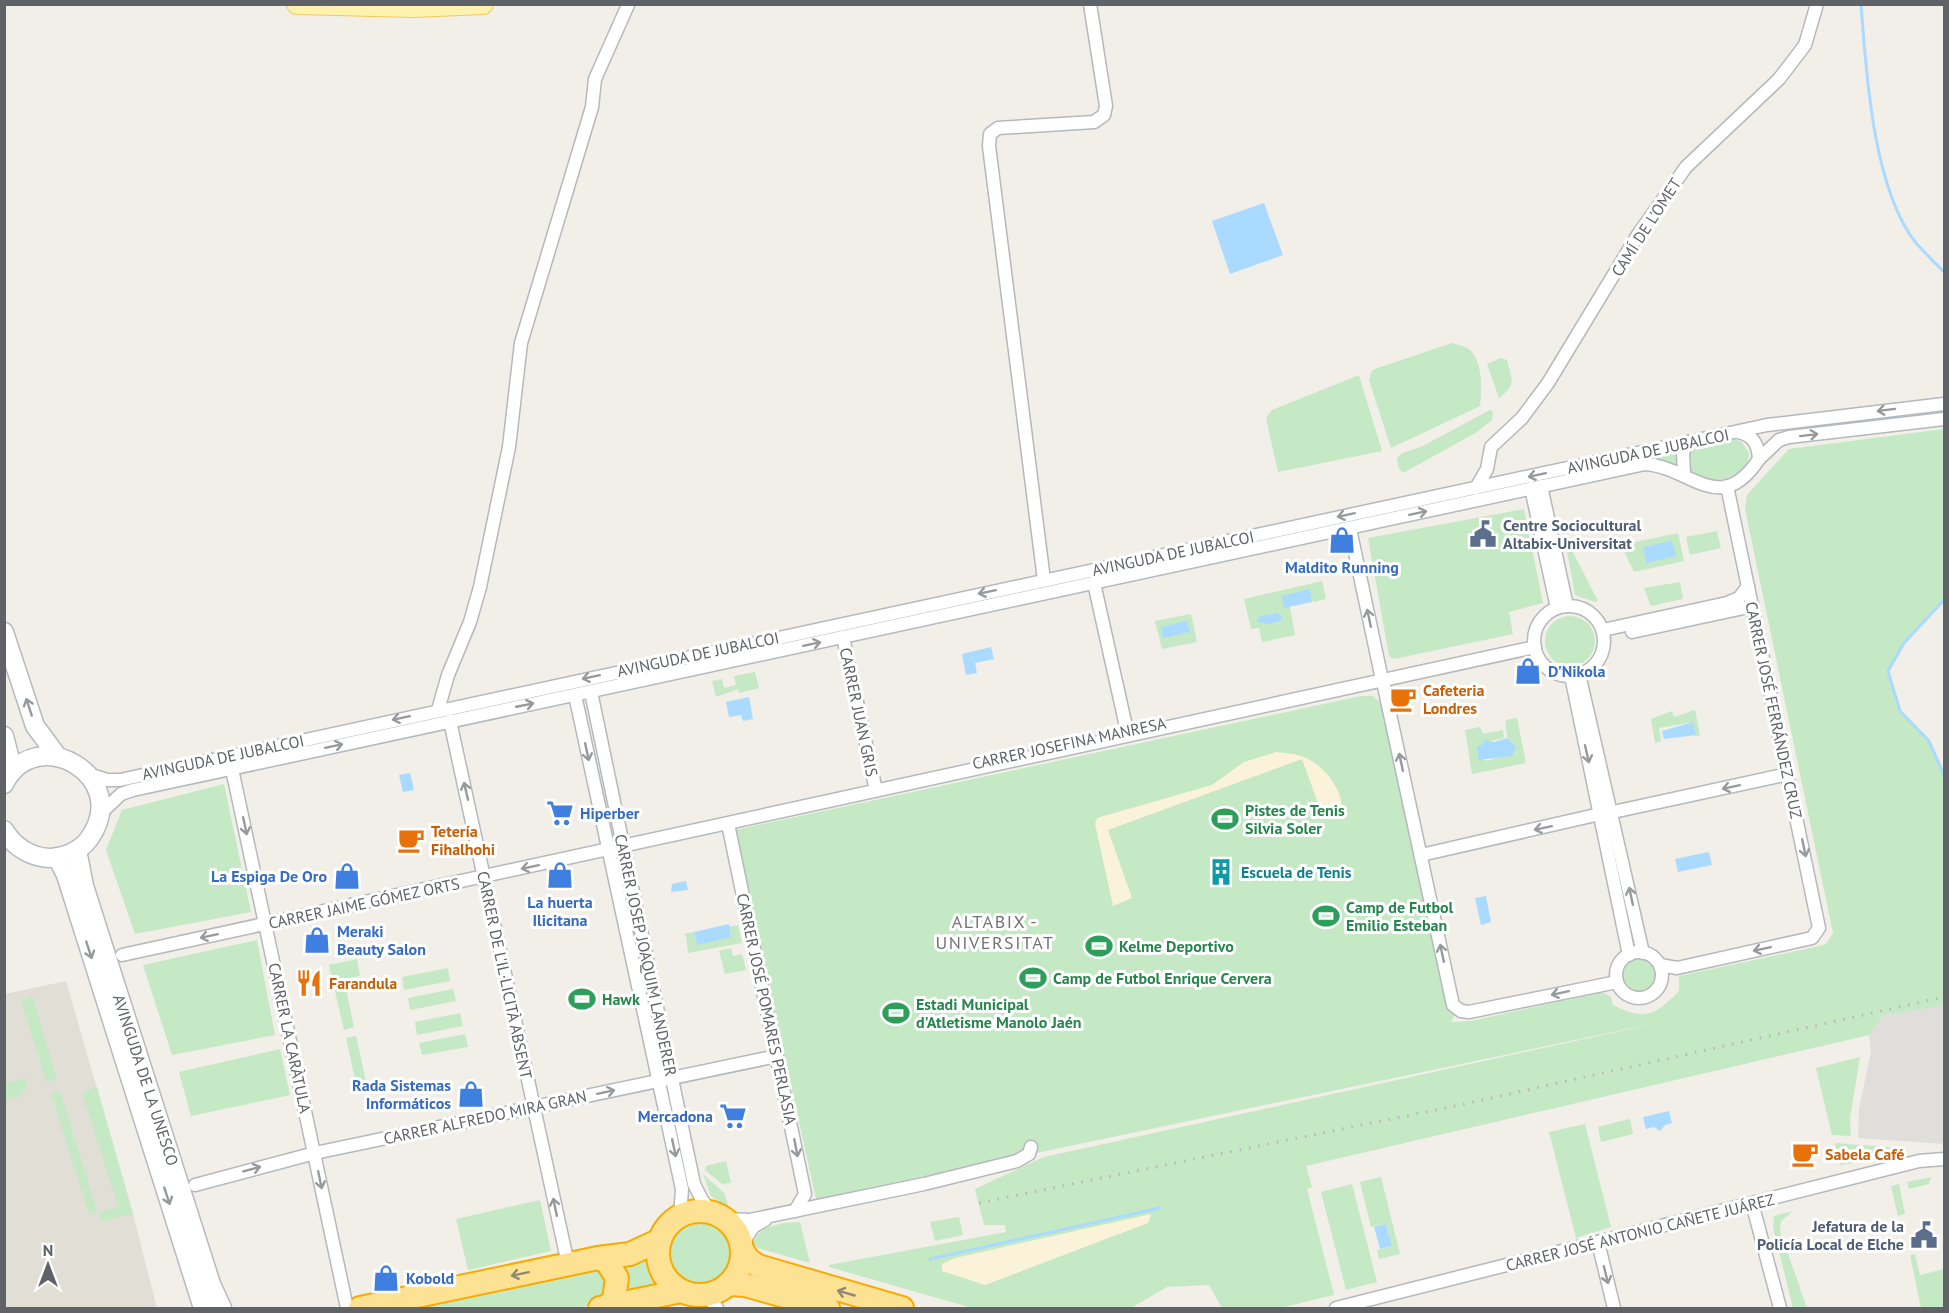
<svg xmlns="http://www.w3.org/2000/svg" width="1949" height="1313" font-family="'PT Sans',sans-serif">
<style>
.industrial{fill:#e0deda}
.education{fill:#e1ded6}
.green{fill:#c5e8c5}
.sand{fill:#fbf3d9}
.water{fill:#aadaff}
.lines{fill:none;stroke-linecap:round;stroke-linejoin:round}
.stream{stroke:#aadaff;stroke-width:3}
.street-casing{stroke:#b5b8bc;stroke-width:15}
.secondary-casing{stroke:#b6babf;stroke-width:21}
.primary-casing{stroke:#f2c960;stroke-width:22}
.highway-casing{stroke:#f9ab00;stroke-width:26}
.street{stroke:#fff;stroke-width:12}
.secondary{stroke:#fff;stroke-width:18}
.primary{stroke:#fff2af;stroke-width:20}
.highway{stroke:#fde293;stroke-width:22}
.rail{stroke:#b6b7b8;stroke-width:3;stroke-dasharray:1.5 8;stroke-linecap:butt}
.oneway{stroke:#979a9d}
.oneway2{stroke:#8e8975}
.labels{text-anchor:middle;stroke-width:6;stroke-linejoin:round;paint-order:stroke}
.street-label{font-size:16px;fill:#5f6368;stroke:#fff}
.service-label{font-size:16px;font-weight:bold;fill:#4e5e75;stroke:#fff;text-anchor:start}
.shop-label{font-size:16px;font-weight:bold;fill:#366cbe;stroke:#fff;text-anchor:start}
.food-label{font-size:16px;font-weight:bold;fill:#c56008;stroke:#fff;text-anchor:start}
.leisure-label{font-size:16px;font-weight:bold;fill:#27864d;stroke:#fff;text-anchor:start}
.culture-label{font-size:16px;font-weight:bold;fill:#0d838f;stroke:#fff;text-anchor:start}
.neighbourhood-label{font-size:18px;letter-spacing:1.5px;fill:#70757a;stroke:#fff}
</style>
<rect width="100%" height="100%" fill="#f1efe8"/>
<path class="industrial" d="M1944 1005V1144L1858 1138 1859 1109 1871 1051 1869 1035 1875 1024 1882 1016Z"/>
<path class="education" d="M66 981 133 1214 157 1308H5V994Z"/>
<g class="green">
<path d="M1452 343C1457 345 1466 346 1470 350 1483 363 1482 390 1480 406L1391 448 1369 380 1372 370Z"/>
<path d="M1501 358 1507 360C1512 380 1517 384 1499 398L1487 364Z"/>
<path d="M1359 375 1382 451 1278 472 1266 418 1272 410Z"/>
<path d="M1490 410 1493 412 1492 420 1477 432 1403 473 1399 469 1397 458 1402 453 1421 447Z"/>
<path d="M1944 429V600L1904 643 1888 671 1900 711 1929 741 1944 775V1005L1882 1016 1869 1035 1306 1166 1312 1187 1307 1189 1334 1295 1280 1308H1222L1209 1285 1167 1287 1131 1308H972L829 1267V1265L1006 1232 1005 1225H984L975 1189 1044 1157 1676 1019 816 1199 735 830 1361 696H1373L1384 706 1456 1013 1451 1022 1471 1021 1602 992 1611 997 1613 1005C1645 1021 1655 1016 1679 991V976L1815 947 1826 944 1833 933 1745 509 1747 495 1789 449Z"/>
<path d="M1732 439 1741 441 1749 453C1749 479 1706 488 1689 472L1687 456 1690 450Z"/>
<path d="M1680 450 1678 467 1662 461 1566 476Z"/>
<path d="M1524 509 1543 603 1509 612 1513 634 1394 659 1389 656 1368 538Z"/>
<path d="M1717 531 1721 548 1690 555 1686 537Z"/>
<path d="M1678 533 1684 561 1634 572 1621 545Z"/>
<path d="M1564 535 1598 601 1595 602 1575 595Z"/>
<path d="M1322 581 1326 599 1313 602 1309 589 1290 607 1295 635 1262 642 1259 628 1251 629 1244 599Z"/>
<path d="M1680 582 1683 599 1651 606 1644 588Z"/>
<path d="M1191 614 1197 642 1162 649 1155 621Z"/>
<circle cx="1570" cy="641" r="25"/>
<path d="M755 672 759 688 739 693 738 689 716 697 712 681 722 679 724 688 736 685 734 676Z"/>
<path d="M1695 710 1700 735 1695 737 1693 722 1659 728 1661 741 1655 743 1651 719 1672 711 1674 717Z"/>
<path d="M1517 718 1526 763 1472 774 1465 730 1480 727 1483 734 1503 730 1504 738 1483 743 1477 757 1488 761 1501 756H1512C1511 743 1504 733 1506 720Z"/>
<path d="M224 784 251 912 135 934 106 850 122 810Z"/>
<path d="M738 925 742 943 688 953 686 935 683 934 694 932 697 944 731 936 729 927Z"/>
<path d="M257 940 275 1035 172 1055 143 965Z"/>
<path d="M731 948 733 956 742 954 746 970 725 974 719 951Z"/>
<circle cx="1641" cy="976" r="18"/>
<path d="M357 959 360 976 344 979 354 1027 344 1030 329 965Z"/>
<path d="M448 968 450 981 404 990 402 977Z"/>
<path d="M453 989 456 1001 410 1010 408 998Z"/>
<path d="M32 995 57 1079 46 1082 21 999Z"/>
<path d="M460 1013 463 1026 417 1035 415 1022Z"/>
<path d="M465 1034 468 1047 422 1055 419 1043Z"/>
<path d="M356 1036 367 1086 357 1088 346 1038Z"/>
<path d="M280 1049 290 1095 191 1116 179 1072Z"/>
<path d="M1860 1057 1850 1118 1851 1136 1832 1135 1816 1068Z"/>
<path d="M25 1078 28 1089 20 1092 21 1096 5 1101V1084Z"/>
<path d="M97 1087 133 1214 101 1221 98 1213 118 1207 82 1092Z"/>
<path d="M60 1091 97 1211 89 1214 51 1094Z"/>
<path d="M1630 1119 1633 1134 1601 1142 1598 1127Z"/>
<path d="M1585 1124 1611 1227 1576 1238 1549 1132Z"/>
<path d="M1835 1143 1859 1145 1858 1162 1840 1165Z"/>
<path d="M1863 1145 1909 1149 1861 1161Z"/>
<path d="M726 1161 731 1183 722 1184 705 1170 706 1166Z"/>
<path d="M703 1174 724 1193 729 1208 711 1196Z"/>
<path d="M1381 1177 1400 1254 1379 1259 1377 1250 1392 1246 1386 1224 1371 1227 1360 1182Z"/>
<path d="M1931 1177 1929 1184 1909 1189 1907 1182Z"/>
<path d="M1352 1184 1377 1282 1346 1290 1321 1192Z"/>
<path d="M1899 1184 1905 1214 1898 1216 1891 1186Z"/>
<path d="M540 1200 551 1251 468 1270 456 1219Z"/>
<path d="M1793 1211 1781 1221 1780 1231 1807 1308H1793L1773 1227 1774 1216Z"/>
<path d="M959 1217 963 1235 935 1241 930 1222Z"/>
<circle cx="700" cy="1253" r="33"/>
<path d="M800 1222 810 1263 758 1248 754 1245C754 1226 785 1222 800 1222Z"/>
<path d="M650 1253 656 1275 666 1289 623 1299 616 1261Z"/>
<path d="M1915 1254 1920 1275 1944 1269V1308H1921L1910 1255Z"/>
<path d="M597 1263 608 1272 606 1302 577 1308H389Z"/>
</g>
<g class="sand">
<path d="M1276 752C1284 753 1296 754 1304 757 1323 765 1341 787 1342 807L1322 814 1302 759 1108 830 1132 898 1113 906 1095 824 1097 818 1212 785 1244 762Z"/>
<path d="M1151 1214 1148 1223 985 1285 942 1271V1264L955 1258Z"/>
</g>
<g class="water">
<path d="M1264 203 1283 255 1230 274 1212 221Z"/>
<path d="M1672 541 1676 556 1646 563 1643 547Z"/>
<path d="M1310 589 1312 602 1284 608 1282 596Z"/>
<path d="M1276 613 1283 617 1280 621 1269 624 1257 622 1260 616Z"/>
<path d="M1187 621 1190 632 1163 638 1161 627Z"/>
<path d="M991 647 994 659 975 663 977 673 966 675 962 654Z"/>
<path d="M749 697 753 719 743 721 741 715 729 717 726 702Z"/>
<path d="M1693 722 1696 735 1664 739 1662 731Z"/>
<path d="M1507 738 1516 747 1512 756 1478 760 1477 746 1482 745 1485 740 1494 742Z"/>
<path d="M410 773 414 790 403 792 399 775Z"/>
<path d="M1709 852 1712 865 1678 872 1675 859Z"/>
<path d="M686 881 688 890 671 892 672 884Z"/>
<path d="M1486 896 1491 922 1481 925 1475 898Z"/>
<path d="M729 924 731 937 697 945 694 932Z"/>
<path d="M1669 1111 1672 1123 1665 1125 1660 1131 1654 1127 1646 1129 1643 1117Z"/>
<path d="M1386 1224 1392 1246 1380 1249 1374 1227Z"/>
</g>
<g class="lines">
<g class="stream">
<path d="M1861 4C1866 72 1873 189 1916 243 1925 253 1935 263 1944 272"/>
<path d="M1944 600 1904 643 1888 671 1900 711 1929 741 1944 775"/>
<path d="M930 1259 1160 1208"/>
</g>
<defs>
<g id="street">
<path d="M1759 459 1779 440 1789 437 1944 419"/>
<path d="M1684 475 1683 452 1688 442"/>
<path d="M1541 486 1567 606"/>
<path d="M1476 488 1487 469 1491 447 1522 418 1548 383 1639 233 1686 167 1779 79 1805 45 1817 4"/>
<path d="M1531 488 1557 608"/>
<path d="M1350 529 1381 675"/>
<path d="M1044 580 989 146 990 134 998 128 1094 122 1104 115 1106 106 1090 4"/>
<path d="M1094 583 1127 731"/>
<circle cx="1569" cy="641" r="35"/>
<path d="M1603 630 1727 603 1739 598 1748 586"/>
<path d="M1632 632 1753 606"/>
<path d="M843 637 875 786"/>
<path d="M1579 674 1643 953"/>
<path d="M1571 676 1629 955"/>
<path d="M1383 682 1453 1005 1461 1011 1469 1012 1617 982"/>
<path d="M591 692 694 1184 702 1200 712 1213"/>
<path d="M575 695 682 1189 680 1216"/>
<path d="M438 710 448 675 470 622 480 587 509 447 521 343 592 107 595 79 628 5"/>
<path d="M450 721 568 1264"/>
<path d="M232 769 347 1308"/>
<path d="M88 774 107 780H120L1767 425 1944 404"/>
<path d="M1613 812 1788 774"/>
<path d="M100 814 121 794 133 790 1645 464C1691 467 1720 518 1759 459 1758 444 1753 435 1738 432"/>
<path d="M728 824 805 1194 795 1211"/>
<path d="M1421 855 1600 814"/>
<circle cx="1639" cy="975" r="23"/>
<path d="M122 955 1535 647"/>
<path d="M1660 965 1677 968 1812 938 1819 928 1727 486"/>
<path d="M195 1185 315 1153 777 1056"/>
<path d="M1752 1203 1780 1308"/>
<path d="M725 1219 750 1220 924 1184 1017 1161 1029 1154 1031 1147"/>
<path d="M1598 1242 1614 1308"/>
<path d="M741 1246 753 1227 765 1220"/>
<path d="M707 1295 717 1308"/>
<path d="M1336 1308 1919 1161 1944 1159"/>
</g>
<g id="secondary">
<path d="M4 632 35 726 58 757"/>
<path d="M4 736 13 771"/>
<path d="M4 784C35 721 134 776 89 839 80 851 64 858 49 858 30 857 13 846 4 830"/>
<path d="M77 850 84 886 211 1284 222 1308"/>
<path d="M57 857 66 875 203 1308"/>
</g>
<path id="primary" d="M297 4 413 7 483 4"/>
<g id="highway">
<circle cx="700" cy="1253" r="42"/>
<path d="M742 1250 749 1260 758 1266 902 1308"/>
<path d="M598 1258 607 1262 617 1278 614 1299 607 1307"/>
<path d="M729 1284 745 1285 828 1308"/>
<path d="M360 1308 598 1258 630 1254 660 1240"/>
<path d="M600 1308 681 1291"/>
</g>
</defs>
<use href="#street" class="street-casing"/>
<use href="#secondary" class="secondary-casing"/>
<use href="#primary" class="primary-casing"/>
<use href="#highway" class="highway-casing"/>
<use href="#street" class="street"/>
<use href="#secondary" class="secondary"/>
<use href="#primary" class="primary"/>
<use href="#highway" class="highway"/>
<path class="rail" d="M979 1203 1455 1106 1944 997"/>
</g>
<defs><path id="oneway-shaft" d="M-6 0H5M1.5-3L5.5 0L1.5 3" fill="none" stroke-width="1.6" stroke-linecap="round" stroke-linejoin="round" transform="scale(1.5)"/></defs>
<g class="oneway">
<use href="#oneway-shaft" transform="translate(1886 410) rotate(173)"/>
<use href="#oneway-shaft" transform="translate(1809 435) rotate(-7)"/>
<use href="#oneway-shaft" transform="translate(1537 475) rotate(168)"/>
<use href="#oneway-shaft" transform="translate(1418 513) rotate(-12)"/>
<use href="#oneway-shaft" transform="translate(1346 515) rotate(168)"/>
<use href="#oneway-shaft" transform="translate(987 592) rotate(168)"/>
<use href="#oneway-shaft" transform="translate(1369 618) rotate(-102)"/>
<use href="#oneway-shaft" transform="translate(812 644) rotate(-12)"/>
<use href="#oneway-shaft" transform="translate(591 677) rotate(168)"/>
<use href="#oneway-shaft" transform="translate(525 705) rotate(-11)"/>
<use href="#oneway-shaft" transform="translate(29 707) rotate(-108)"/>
<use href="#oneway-shaft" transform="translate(401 718) rotate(168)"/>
<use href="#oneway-shaft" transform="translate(334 746) rotate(-12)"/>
<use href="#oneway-shaft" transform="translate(587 752) rotate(78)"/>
<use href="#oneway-shaft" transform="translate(1587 754) rotate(77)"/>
<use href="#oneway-shaft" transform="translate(1401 762) rotate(-102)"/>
<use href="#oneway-shaft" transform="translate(1731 787) rotate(168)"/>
<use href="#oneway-shaft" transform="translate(466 791) rotate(-103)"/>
<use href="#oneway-shaft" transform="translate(245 826) rotate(78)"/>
<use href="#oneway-shaft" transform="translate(1543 828) rotate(168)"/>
<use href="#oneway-shaft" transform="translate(1804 848) rotate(78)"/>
<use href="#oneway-shaft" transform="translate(530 867) rotate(168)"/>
<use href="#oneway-shaft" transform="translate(1631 896) rotate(-102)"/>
<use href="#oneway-shaft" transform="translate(209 936) rotate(168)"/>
<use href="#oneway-shaft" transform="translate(1762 949) rotate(168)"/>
<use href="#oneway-shaft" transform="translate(89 950) rotate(72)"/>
<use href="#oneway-shaft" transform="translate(1442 953) rotate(-102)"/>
<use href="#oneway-shaft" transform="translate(1560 993) rotate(168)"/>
<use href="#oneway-shaft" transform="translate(606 1092) rotate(-12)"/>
<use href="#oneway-shaft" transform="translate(674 1148) rotate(78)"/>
<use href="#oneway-shaft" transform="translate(796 1148) rotate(79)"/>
<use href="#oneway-shaft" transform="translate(252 1169) rotate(-15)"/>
<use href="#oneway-shaft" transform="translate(320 1180) rotate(78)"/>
<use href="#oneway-shaft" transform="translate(167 1196) rotate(72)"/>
<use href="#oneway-shaft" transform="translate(555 1207) rotate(-102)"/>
<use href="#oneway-shaft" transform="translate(1606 1275) rotate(76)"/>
</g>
<g class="oneway2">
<use href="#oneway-shaft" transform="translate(520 1274) rotate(168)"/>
<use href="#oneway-shaft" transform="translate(846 1293) rotate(-164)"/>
</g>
<defs>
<symbol id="civic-bare" viewBox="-9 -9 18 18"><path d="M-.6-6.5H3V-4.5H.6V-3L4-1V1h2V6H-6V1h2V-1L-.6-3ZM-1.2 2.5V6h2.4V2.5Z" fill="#5c6f8a" stroke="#fff" stroke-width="2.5" paint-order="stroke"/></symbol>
<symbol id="shop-bare" viewBox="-9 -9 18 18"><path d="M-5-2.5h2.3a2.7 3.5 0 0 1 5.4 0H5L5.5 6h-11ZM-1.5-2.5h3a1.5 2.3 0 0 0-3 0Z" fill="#3f7fe0" stroke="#fff" stroke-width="2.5" paint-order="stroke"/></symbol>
<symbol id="cafe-bare" viewBox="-9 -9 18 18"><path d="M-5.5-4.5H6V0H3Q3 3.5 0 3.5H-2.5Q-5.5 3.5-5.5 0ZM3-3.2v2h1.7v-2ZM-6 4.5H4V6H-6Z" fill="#e8710a" stroke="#fff" stroke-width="2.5" paint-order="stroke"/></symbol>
<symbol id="supermarket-bare" viewBox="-9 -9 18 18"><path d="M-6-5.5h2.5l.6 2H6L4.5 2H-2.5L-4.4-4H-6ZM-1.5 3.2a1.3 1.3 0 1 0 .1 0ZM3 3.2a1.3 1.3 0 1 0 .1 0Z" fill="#3f7fe0" stroke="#fff" stroke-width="2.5" paint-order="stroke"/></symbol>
<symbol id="stadium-bare" viewBox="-9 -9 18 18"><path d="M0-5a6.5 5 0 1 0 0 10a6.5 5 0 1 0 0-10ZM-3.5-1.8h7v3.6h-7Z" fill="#2e9e5b" stroke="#fff" stroke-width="2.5" paint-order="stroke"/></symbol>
<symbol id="building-bare" viewBox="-9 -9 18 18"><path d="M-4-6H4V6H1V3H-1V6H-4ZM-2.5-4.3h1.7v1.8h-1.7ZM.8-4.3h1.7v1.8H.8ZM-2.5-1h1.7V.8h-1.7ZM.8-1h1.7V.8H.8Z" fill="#0f9aa8" stroke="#fff" stroke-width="2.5" paint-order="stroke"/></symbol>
<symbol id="restaurant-bare" viewBox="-9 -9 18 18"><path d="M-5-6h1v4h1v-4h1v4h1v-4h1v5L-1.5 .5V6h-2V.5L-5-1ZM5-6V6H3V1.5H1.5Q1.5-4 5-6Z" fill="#e8710a" stroke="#fff" stroke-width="2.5" paint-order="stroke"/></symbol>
</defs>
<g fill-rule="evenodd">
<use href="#civic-bare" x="1464" y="515" width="38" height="38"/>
<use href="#shop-bare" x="1323" y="521" width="38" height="38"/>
<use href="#shop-bare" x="1509" y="652" width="38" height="38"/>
<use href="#cafe-bare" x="1384" y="680" width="38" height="38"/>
<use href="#supermarket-bare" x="541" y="794" width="38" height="38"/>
<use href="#stadium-bare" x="1206" y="800" width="38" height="38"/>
<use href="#cafe-bare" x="392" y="821" width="38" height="38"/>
<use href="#building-bare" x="1202" y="853" width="38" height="38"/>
<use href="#shop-bare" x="541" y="856" width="38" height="38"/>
<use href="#shop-bare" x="328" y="857" width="38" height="38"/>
<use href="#stadium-bare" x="1307" y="897" width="38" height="38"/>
<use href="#shop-bare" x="298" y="921" width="38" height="38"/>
<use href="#stadium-bare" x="1080" y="927" width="38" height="38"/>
<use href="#stadium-bare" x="1014" y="959" width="38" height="38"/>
<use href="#restaurant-bare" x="290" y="964" width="38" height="38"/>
<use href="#stadium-bare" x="563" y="980" width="38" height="38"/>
<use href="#stadium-bare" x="877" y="994" width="38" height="38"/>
<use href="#shop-bare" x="452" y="1075" width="38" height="38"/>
<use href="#supermarket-bare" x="714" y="1097" width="38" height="38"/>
<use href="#cafe-bare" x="1786" y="1135" width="38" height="38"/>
<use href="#civic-bare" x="1905" y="1216" width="38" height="38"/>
<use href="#shop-bare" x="367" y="1259" width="38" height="38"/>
</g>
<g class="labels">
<g class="street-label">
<text transform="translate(1646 227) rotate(-57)" y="6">CAMÍ DE L'OMET</text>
<text transform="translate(1648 451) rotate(-12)" y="6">AVINGUDA DE JUBALCOI</text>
<text transform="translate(1173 553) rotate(-12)" y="6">AVINGUDA DE JUBALCOI</text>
<text transform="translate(698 654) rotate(-12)" y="6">AVINGUDA DE JUBALCOI</text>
<text transform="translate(1774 710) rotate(78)" y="6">CARRER JOSÉ FERRÁNDEZ CRUZ</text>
<text transform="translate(859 712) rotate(78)" y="6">CARRER JUAN GRIS</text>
<text transform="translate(1069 743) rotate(-12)" y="6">CARRER JOSEFINA MANRESA</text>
<text transform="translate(223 757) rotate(-12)" y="6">AVINGUDA DE JUBALCOI</text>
<text transform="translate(364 903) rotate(-12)" y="6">CARRER JAIME GÓMEZ ORTS</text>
<text transform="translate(646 955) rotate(78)" y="6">CARRER JOSEP JOAQUIM LANDERER</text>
<text transform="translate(505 975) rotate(78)" y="6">CARRER DE L'IL·LICITÀ ABSENT</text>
<text transform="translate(767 1009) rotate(78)" y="6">CARRER JOSÉ POMARES PERLASIA</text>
<text transform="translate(290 1038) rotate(78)" y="6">CARRER LA CARÀTULA</text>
<text transform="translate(146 1080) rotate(72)" y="6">AVINGUDA DE LA UNESCO</text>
<text transform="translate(485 1117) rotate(-12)" y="6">CARRER ALFREDO MIRA GRAN</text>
<text transform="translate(1640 1232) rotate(-14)" y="6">CARRER JOSÉ ANTONIO CAÑETE JUÁREZ</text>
</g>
<g class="service-label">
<text x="1503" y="531">Centre Sociocultural<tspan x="1503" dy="18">Altabix-Universitat</tspan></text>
<text x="1904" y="1232" text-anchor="end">Jefatura de la<tspan x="1904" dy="18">Policía Local de Elche</tspan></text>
</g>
<g class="shop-label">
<text x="1342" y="573" text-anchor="middle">Maldito Running</text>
<text x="1548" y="677">D'Nikola</text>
<text x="580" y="819">Hiperber</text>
<text x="327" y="882" text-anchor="end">La Espiga De Oro</text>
<text x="560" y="908" text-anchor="middle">La huerta<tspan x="560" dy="18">Ilicitana</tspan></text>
<text x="337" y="937">Meraki<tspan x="337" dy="18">Beauty Salon</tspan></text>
<text x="451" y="1091" text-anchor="end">Rada Sistemas<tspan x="451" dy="18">Informáticos</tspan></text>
<text x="713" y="1122" text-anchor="end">Mercadona</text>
<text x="406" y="1284">Kobold</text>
</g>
<g class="food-label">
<text x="1423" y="696">Cafeteria<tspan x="1423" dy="18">Londres</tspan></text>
<text x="431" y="837">Tetería<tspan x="431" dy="18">Fihalhohi</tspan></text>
<text x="329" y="989">Farandula</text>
<text x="1825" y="1160">Sabela Café</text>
</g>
<g class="leisure-label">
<text x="1245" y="816">Pistes de Tenis<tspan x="1245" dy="18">Silvia Soler</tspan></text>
<text x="1346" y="913">Camp de Futbol<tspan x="1346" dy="18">Emilio Esteban</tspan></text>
<text x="1119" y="952">Kelme Deportivo</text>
<text x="1053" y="984">Camp de Futbol Enrique Cervera</text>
<text x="602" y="1005">Hawk</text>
<text x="916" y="1010">Estadi Municipal<tspan x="916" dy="18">d'Atletisme Manolo Jaén</tspan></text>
</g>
<g class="culture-label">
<text x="1241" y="878">Escuela de Tenis</text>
</g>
<g class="neighbourhood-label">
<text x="995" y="928">ALTABIX -<tspan x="995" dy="21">UNIVERSITAT</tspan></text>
</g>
</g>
<rect width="1949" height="1313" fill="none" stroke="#5f6368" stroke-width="12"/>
<g transform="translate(48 1265)" stroke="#ffffff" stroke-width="4.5" paint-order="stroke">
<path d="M0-4.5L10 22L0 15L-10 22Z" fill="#5f6368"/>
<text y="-9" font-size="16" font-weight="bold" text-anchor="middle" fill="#5f6368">N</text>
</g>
</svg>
